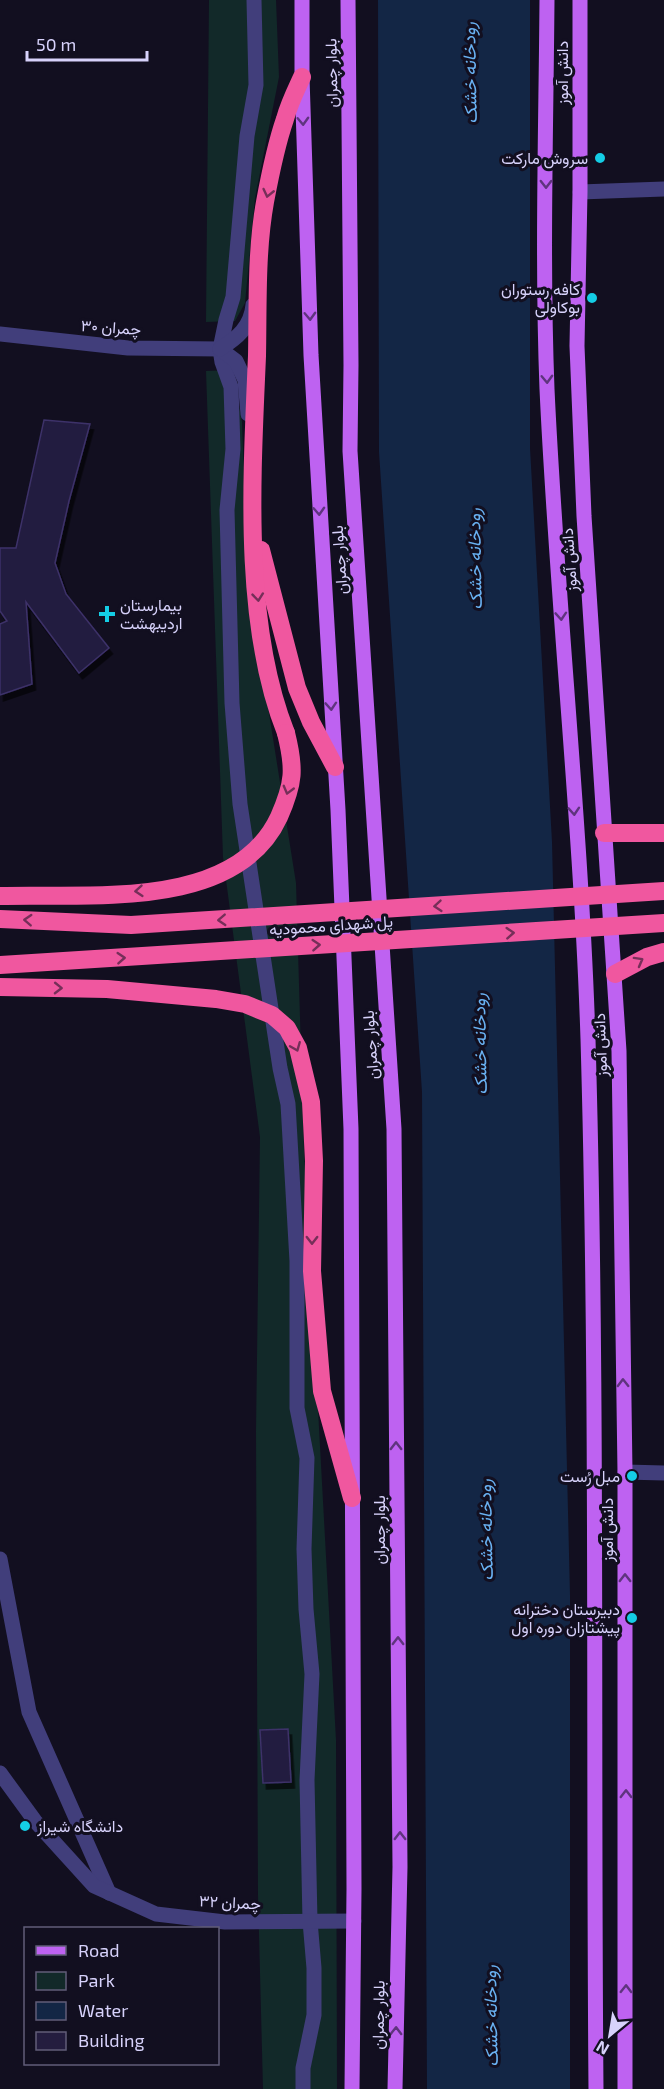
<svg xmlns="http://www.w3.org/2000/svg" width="664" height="2089" font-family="'Exo 2',Vazirmatn,sans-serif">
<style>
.green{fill:#122929}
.water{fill:#132645}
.building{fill:#241d3f;stroke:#3c3169;stroke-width:1.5;filter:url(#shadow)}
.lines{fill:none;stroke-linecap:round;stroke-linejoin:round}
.minor{stroke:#413e7b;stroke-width:15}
.major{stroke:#be62f1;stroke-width:15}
.highway{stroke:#f0579f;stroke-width:18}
.highway-bridge{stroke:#f0579f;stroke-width:18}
.oneway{stroke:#5f347e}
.oneway2{stroke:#762f59}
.poi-dot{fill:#14cde5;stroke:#120f20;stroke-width:2}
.labels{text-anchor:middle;stroke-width:6;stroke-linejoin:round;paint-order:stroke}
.street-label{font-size:16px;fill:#d7d2fb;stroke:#120f20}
.poi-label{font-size:16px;fill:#d7d2fb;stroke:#120f20;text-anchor:end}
.water-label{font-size:18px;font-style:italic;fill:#69b1f2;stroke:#120f20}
</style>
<defs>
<filter id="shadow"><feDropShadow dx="3.5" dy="6" stdDeviation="0" flood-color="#0009"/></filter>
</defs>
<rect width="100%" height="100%" fill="#120f20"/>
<g class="green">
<path d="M209 0H276L279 77 255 198 245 303 235 321 206 322Z"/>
<path d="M232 370 242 422 248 581 296 883 304 1152 336 1740 337 2089H263L258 1895 256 1431 260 1137 223 857 206 371Z"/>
</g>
<path class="water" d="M378 0H530V448L552 842 570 1595V2089H427L422 1092 379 452Z"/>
<g class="building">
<path d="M44 420 90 424 69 501 55 563 66 594 109 648 79 673 26 602 32 684 0 695V624L7 621 0 611V548H16Z"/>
<path d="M288 1729 291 1782 263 1783 260 1730Z"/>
</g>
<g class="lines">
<g class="minor">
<path d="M254 0 256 85 247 136 233 297 226 320 220 349 222 362 231 387 233 449 227 510 232 703 240 804 280 1068 288 1104 297 1261V1408L307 1458 304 1549 306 1609 312 1674 307 1780 310 1921 314 1968V2015L303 2068V2089"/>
<path d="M580 192 664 189"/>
<path d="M0 334 128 348 220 349"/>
<path d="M220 349 236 361 245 380 248 414"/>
<path d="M220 349C237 338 251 327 253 305"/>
<path d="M625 1472 664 1473"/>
<path d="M0 1559 29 1712 109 1893"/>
<path d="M0 1773 35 1821 94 1886 156 1914 225 1922 354 1921"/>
</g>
<g class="major">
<path d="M302 0V77L311 355 338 810 351 1129 354 1889 352 2089"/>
<path d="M348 0 351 365 350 451 394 1129 400 1867 395 2089"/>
<path d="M547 0C546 129 542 259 547 389 557 605 581 822 588 1039 598 1389 593 1739 596 2089"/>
<path d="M580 0V192L577 346 584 516 619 1051 625 1472V2089"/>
</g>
<g class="highway">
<path d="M261 550 297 688 311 722 335 767"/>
<path d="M286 733C242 623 252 474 257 356 258 306 256 252 265 202 270 175 276 145 285 119 289 104 296 90 302 77"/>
<path d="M604 833H664"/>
<path d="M615 974 647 957 664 952"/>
</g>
<g class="highway-bridge">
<path d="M0 896C86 893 235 912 279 817 294 783 295 769 286 733"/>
<path d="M0 919 131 925 664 891"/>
<path d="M0 965 664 923"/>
<path d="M0 987 107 989 216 999 245 1004 272 1015 287 1028 298 1048 311 1102 314 1161 312 1271 322 1391 352 1498"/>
</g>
</g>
<defs><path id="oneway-chevron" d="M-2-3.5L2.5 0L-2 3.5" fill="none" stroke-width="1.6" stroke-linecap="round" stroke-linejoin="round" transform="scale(1.5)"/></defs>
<g class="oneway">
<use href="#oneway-chevron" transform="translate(303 121) rotate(88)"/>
<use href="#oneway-chevron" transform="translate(546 184) rotate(90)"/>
<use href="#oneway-chevron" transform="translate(310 316) rotate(88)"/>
<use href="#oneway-chevron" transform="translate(547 379) rotate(88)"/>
<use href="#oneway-chevron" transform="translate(319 511) rotate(87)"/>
<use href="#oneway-chevron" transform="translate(561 616) rotate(86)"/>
<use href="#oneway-chevron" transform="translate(331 706) rotate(86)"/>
<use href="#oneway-chevron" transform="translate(574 811) rotate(86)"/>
<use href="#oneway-chevron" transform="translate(623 1383) rotate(-91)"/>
<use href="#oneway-chevron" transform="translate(396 1446) rotate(-90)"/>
<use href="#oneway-chevron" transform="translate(625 1578) rotate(-90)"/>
<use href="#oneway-chevron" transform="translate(398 1641) rotate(-90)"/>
<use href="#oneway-chevron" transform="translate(626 1794) rotate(-90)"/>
<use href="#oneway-chevron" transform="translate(400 1836) rotate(-90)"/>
<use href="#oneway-chevron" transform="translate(626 1989) rotate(-89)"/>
<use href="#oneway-chevron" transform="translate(396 2031) rotate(-89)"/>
</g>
<g class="oneway2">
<use href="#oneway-chevron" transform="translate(268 193) rotate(103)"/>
<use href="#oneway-chevron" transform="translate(258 597) rotate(84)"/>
<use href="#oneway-chevron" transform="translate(288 790) rotate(105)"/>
<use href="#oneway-chevron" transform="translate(139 891) rotate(175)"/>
<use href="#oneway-chevron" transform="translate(438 906) rotate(175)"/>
<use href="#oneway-chevron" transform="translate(28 920) rotate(-177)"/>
<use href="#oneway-chevron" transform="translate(222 920) rotate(177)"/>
<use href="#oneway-chevron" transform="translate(510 933) rotate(-4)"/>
<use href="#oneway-chevron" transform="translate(316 945) rotate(-4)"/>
<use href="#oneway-chevron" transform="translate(121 958) rotate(-4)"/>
<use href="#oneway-chevron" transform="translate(639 961) rotate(-29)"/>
<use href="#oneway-chevron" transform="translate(58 988) rotate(1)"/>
<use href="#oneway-chevron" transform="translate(296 1047) rotate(68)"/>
<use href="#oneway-chevron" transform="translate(312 1240) rotate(90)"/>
</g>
<g class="poi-dot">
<circle cx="600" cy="158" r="6"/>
<circle cx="592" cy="298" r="6"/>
<path d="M104 605h6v6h6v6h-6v6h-6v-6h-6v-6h6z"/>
<circle cx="632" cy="1476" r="6"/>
<circle cx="632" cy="1618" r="6"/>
<circle cx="25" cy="1826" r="6"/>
</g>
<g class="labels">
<g class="street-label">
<text transform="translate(331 73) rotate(-91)" y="6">بلوار چمران</text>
<text transform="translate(562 73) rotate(-90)" y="6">دانش آموز</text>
<text transform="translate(111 327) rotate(4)" y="6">۳۰ چمران</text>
<text transform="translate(339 560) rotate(-94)" y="6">بلوار چمران</text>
<text transform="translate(569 560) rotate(-94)" y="6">دانش آموز</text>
<text transform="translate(331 925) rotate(-4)" y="6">پل شهدای محمودیه</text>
<text transform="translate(370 1045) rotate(-94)" y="6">بلوار چمران</text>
<text transform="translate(600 1045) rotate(-92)" y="6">دانش آموز</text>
<text transform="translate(379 1530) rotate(-90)" y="6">بلوار چمران</text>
<text transform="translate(607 1530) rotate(-90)" y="6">دانش آموز</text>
<text transform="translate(230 1902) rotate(3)" y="6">۳۲ چمران</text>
<text transform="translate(378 2015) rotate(-89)" y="6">بلوار چمران</text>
</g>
<g class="poi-label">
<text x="588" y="164">سروش مارکت</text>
<text x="580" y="295">کافه رستوران<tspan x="580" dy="18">بوکاولی</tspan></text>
<text x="120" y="611" text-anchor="start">بیمارستان<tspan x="120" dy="18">اردیبهشت</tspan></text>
<text x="620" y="1482">مبل رُست</text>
<text x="620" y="1615">دبیرستان دخترانه<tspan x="620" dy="18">پیشتازان دوره اول</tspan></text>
<text x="37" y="1832" text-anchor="start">دانشگاه شیراز</text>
</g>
<g class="water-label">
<text transform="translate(470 73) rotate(-91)" y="6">رودخانه خشک</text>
<text transform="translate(475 559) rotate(-91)" y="6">رودخانه خشک</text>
<text transform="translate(480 1044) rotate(-91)" y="6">رودخانه خشک</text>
<text transform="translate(486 1530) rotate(-91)" y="6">رودخانه خشک</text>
<text transform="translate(491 2016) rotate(-91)" y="6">رودخانه خشک</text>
</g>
</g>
<rect x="24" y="1927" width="195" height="138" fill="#120f20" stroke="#615d78" stroke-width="1.5"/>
<rect x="36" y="1946" width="30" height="9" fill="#be62f1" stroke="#615d78" stroke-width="1.5"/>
<text x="78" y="1957" font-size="18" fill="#d7d2fb">Road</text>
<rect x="36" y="1972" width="30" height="18" fill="#122929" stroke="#615d78" stroke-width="1.5"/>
<text x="78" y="1987" font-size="18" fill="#d7d2fb">Park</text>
<rect x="36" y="2002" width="30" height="18" fill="#132645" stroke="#615d78" stroke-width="1.5"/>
<text x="78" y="2017" font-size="18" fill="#d7d2fb">Water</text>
<rect x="36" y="2032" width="30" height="18" fill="#241d3f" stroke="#615d78" stroke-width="1.5"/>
<text x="78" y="2047" font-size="18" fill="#d7d2fb">Building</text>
<g transform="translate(610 2035) rotate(210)" stroke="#120f20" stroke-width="4.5" paint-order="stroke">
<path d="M0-4.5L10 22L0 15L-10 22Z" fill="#d7d2fb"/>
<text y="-9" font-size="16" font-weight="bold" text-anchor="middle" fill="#d7d2fb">N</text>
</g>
<path d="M27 51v9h120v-9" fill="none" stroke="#d7d2fb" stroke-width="3"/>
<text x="36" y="51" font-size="18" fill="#d7d2fb" stroke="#120f20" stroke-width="4.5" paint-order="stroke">50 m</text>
</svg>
